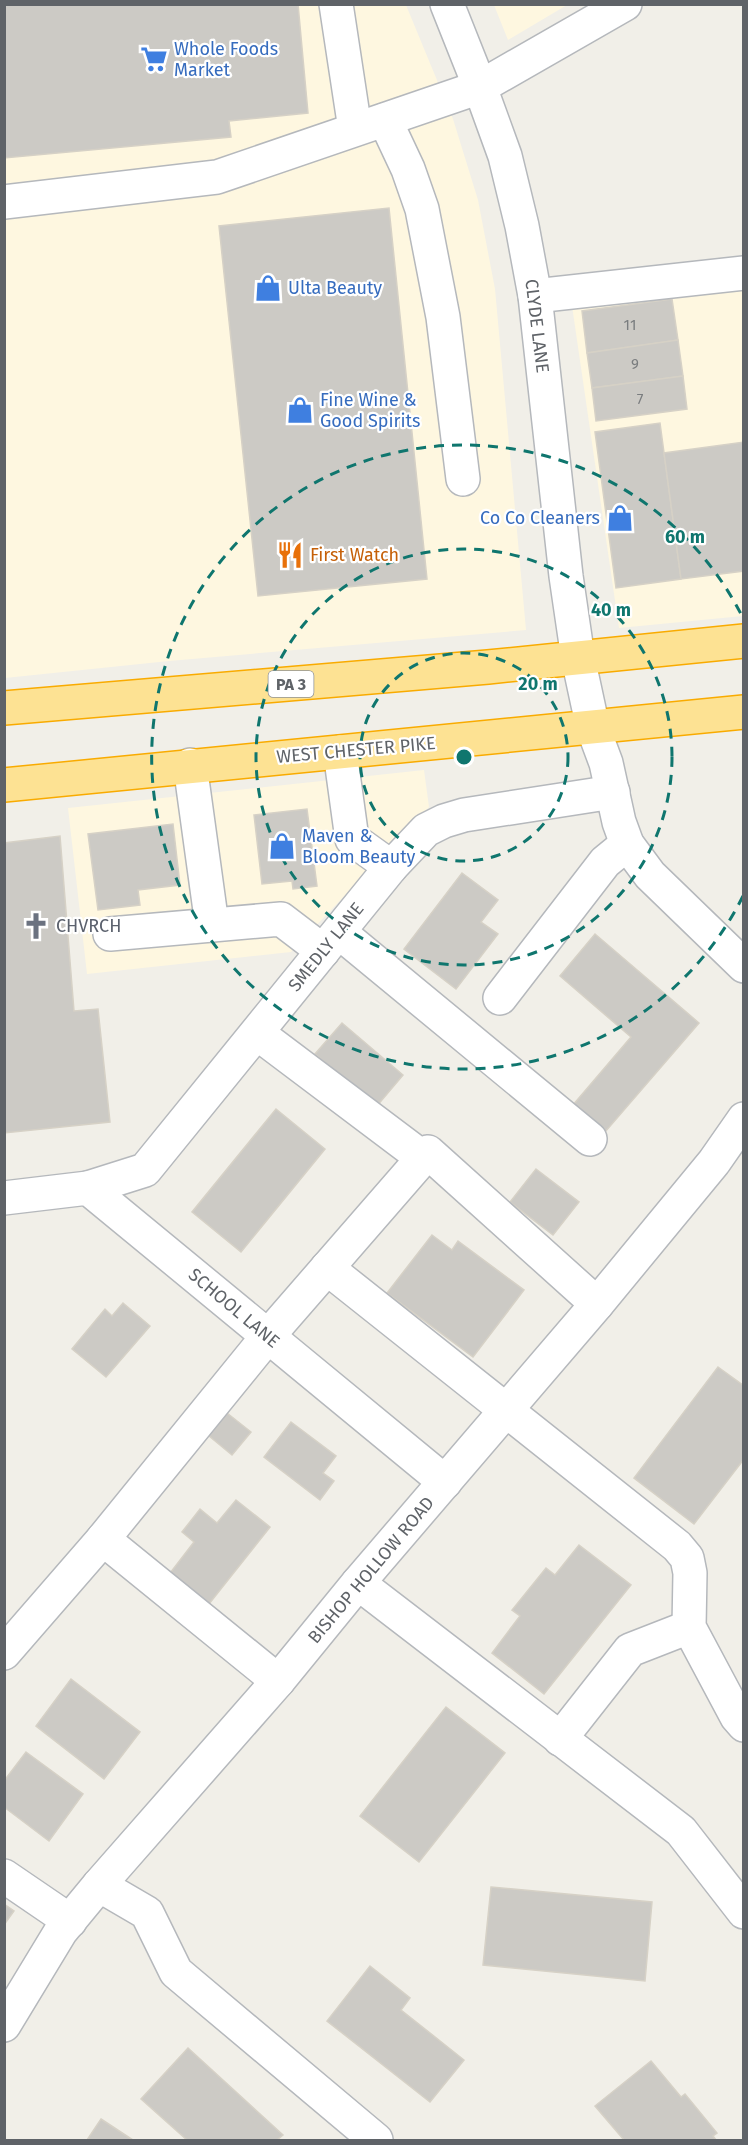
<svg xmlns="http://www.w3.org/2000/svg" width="748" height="2145" font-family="'Fira Sans',sans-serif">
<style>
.commercial{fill:#fef7e0}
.building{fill:#cccac5;stroke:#d6d1c6;stroke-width:1.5}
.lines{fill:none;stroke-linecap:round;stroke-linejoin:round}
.minor-casing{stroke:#b5b8bc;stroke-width:36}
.highway-casing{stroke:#f9ab00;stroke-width:36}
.minor{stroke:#fff;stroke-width:33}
.highway{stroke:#fde293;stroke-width:33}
.ring{fill:none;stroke:#0f766e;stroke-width:3;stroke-dasharray:10 8}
.labels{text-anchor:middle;stroke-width:4.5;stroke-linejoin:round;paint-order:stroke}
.number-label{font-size:15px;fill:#7a7d7f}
.shield{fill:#fff;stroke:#8f9295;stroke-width:1.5}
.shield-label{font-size:16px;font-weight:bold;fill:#5f6368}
.shop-label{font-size:18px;fill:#366cbe;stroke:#fff;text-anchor:start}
.street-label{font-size:18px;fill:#5f6368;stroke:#fff}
.food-label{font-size:18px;fill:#c56008;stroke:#fff;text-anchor:start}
.worship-label{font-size:18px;fill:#5b616d;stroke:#fff;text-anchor:start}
.centre{fill:#0f766e;stroke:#fff;stroke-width:3}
.ring-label{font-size:18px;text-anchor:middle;font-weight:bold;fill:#0f766e;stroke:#fff;stroke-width:4.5;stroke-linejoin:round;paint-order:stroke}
</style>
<rect width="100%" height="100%" fill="#f1efe8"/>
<g class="commercial">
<path d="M4 5H406L453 119 478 200 495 289 526 630 169 661 5 678Z"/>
<path d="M494 5H567L508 40Z"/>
<path d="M743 284V616L619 628 571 299Z"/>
<path d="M424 770 429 807 291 952 87 974 68 808Z"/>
</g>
<g class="building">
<path d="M4 4H298L308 113 229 121 231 137 4 158Z"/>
<path d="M389 208 427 579 258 596 219 226Z"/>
<path d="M672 299 678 340 587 353 582 311Z"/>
<path d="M678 340 683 376 592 388 587 353Z"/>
<path d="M683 376 687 409 596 421 592 388Z"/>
<path d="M660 423 681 579 616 588 595 432Z"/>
<path d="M744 442V571L681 579 664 453Z"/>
<path d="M307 809 317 886 293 889 292 881 262 884 254 815Z"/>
<path d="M173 824 180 885 138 890 140 905 98 910 88 834Z"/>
<path d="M60 836 74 1011 98 1009 110 1122 4 1133V843Z"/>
<path d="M462 873 498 900 481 922 498 934 456 989 404 949Z"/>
<path d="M595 934 699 1023 605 1132 573 1105 631 1037 560 976Z"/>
<path d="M342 1023 403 1075 376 1107 315 1054Z"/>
<path d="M276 1109 325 1149 241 1252 192 1212Z"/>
<path d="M536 1169 579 1202 553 1235 510 1202Z"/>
<path d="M432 1235 452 1250 458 1241 524 1290 473 1357 387 1293Z"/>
<path d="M123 1303 150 1326 106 1377 72 1349 105 1309 112 1316Z"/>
<path d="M718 1367 744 1386V1459L694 1524 634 1478Z"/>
<path d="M227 1413 251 1432 232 1455 209 1436Z"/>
<path d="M291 1422 336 1456 323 1473 334 1481 320 1500 264 1457Z"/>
<path d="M236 1500 270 1527 209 1604 170 1573 194 1542 182 1532 200 1509 217 1523Z"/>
<path d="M579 1545 631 1585 544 1694 492 1653 520 1616 512 1610 546 1568 555 1575Z"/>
<path d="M71 1679 140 1732 104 1779 36 1726Z"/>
<path d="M446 1707 505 1753 419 1862 360 1816Z"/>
<path d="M26 1752 83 1794 49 1841 4 1807V1781Z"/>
<path d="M491 1887 652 1902 645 1981 483 1965Z"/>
<path d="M4 1904 14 1911 4 1925Z"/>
<path d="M370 1966 410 1998 401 2010 464 2060 430 2102 327 2021Z"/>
<path d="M188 2048 283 2135 277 2140H187L141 2099Z"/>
<path d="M651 2061 681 2097 685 2094 717 2133 713 2136 716 2140H624L595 2106Z"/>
<path d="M101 2119 133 2140H87Z"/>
</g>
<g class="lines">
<defs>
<g id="minor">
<path d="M336 4 355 129"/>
<path d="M447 4 480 87 505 156 522 226 535 296 566 576 578 658 593 728 606 763 619 822 627 844 650 875 744 966"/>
<path d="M385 120 408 169 422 209 443 317 463 479"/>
<path d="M4 202 217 177 480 87 625 4"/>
<path d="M535 296 744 273"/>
<path d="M340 752 352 839 391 867"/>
<path d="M190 765 212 925"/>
<path d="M339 932 590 1139"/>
<path d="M110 934 281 919 323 951"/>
<path d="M500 998 605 862 627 844"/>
<path d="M257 1033 423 1158"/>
<path d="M88 1188 145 1170 391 867 426 830 444 821 464 815 613 792"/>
<path d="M4 1198 88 1188 445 1482"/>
<path d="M327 1268 677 1546 687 1558 690 1573 689 1627 737 1717 744 1725"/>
<path d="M103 1539 278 1681"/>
<path d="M358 1583 681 1831 744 1912"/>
<path d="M4 1653 103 1539 268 1336 428 1152 597 1304"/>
<path d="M560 1739 630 1650 689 1627"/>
<path d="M4 1876 70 1921"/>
<path d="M99 1885 147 1913 176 1972 376 2140"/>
<path d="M4 2025 61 1931 99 1885 278 1681 358 1583 597 1304 714 1162 744 1119"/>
</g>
<g id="highway">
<path d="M4 708 488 667 744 641"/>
<path d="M4 785 744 712"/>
</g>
</defs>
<use href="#minor" class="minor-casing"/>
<use href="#highway" class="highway-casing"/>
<use href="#minor" class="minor"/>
<use href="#highway" class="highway"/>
</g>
<g class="ring">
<circle cx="464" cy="757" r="104"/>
<circle cx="464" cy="757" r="208"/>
<path d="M743 896A312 312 0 1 1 743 618"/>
</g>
<defs>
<symbol id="supermarket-bare" viewBox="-9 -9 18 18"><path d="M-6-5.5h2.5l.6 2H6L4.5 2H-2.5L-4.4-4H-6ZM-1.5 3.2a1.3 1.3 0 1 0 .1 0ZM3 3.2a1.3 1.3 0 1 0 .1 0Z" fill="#3f7fe0" stroke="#fff" stroke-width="2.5" paint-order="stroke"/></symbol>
<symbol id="shop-bare" viewBox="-9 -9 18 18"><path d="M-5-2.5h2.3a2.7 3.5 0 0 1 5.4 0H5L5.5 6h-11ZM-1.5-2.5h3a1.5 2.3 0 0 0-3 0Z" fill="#3f7fe0" stroke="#fff" stroke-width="2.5" paint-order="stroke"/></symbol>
<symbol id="restaurant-bare" viewBox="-9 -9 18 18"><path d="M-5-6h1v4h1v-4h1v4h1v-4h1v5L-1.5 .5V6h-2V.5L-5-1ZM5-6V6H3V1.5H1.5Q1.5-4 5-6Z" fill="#e8710a" stroke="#fff" stroke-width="2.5" paint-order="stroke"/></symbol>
<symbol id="church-bare" viewBox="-9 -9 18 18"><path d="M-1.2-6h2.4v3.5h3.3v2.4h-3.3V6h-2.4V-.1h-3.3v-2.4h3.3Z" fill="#6b7280" stroke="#fff" stroke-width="2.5" paint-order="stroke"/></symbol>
</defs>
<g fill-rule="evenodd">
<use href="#supermarket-bare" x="135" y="40" width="38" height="38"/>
<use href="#shop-bare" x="249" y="269" width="38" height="38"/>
<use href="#shop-bare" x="281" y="391" width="38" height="38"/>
<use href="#shop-bare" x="601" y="499" width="38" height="38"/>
<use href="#restaurant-bare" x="271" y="536" width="38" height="38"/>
<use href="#shop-bare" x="263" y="827" width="38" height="38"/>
<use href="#church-bare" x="17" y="907" width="38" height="38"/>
</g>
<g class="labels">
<g class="number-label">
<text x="630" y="330">11</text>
<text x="635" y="369">9</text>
<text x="640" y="404">7</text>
</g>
<rect class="shield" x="268.5" y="671" width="45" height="26" rx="4.5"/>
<g class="shield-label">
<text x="291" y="690">PA 3</text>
</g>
<g class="shop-label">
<text x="174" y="55">Whole Foods<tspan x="174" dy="21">Market</tspan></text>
<text x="288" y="294">Ulta Beauty</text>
<text x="320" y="406">Fine Wine &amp;<tspan x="320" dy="21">Good Spirits</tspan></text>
<text x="600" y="524" text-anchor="end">Co Co Cleaners</text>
<text x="302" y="842">Maven &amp;<tspan x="302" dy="21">Bloom Beauty</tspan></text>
</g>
<g class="street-label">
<text transform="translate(537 326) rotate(83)" y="6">CLYDE LANE</text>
<text transform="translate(356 750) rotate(-5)" y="6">WEST CHESTER PIKE</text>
<text transform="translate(326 947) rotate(-51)" y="6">SMEDLY LANE</text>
<text transform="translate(234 1308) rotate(40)" y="6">SCHOOL LANE</text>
<text transform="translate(371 1570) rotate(-50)" y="6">BISHOP HOLLOW ROAD</text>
</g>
<g class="food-label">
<text x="310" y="561">First Watch</text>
</g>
<g class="worship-label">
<text x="56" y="932">CHVRCH</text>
</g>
</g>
<circle cx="464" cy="757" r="9" class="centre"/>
<g class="ring-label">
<text x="685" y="543">60 m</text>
<text x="611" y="616">40 m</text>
<text x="538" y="690">20 m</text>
</g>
<rect width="748" height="2145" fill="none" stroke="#5f6368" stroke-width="12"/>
</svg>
